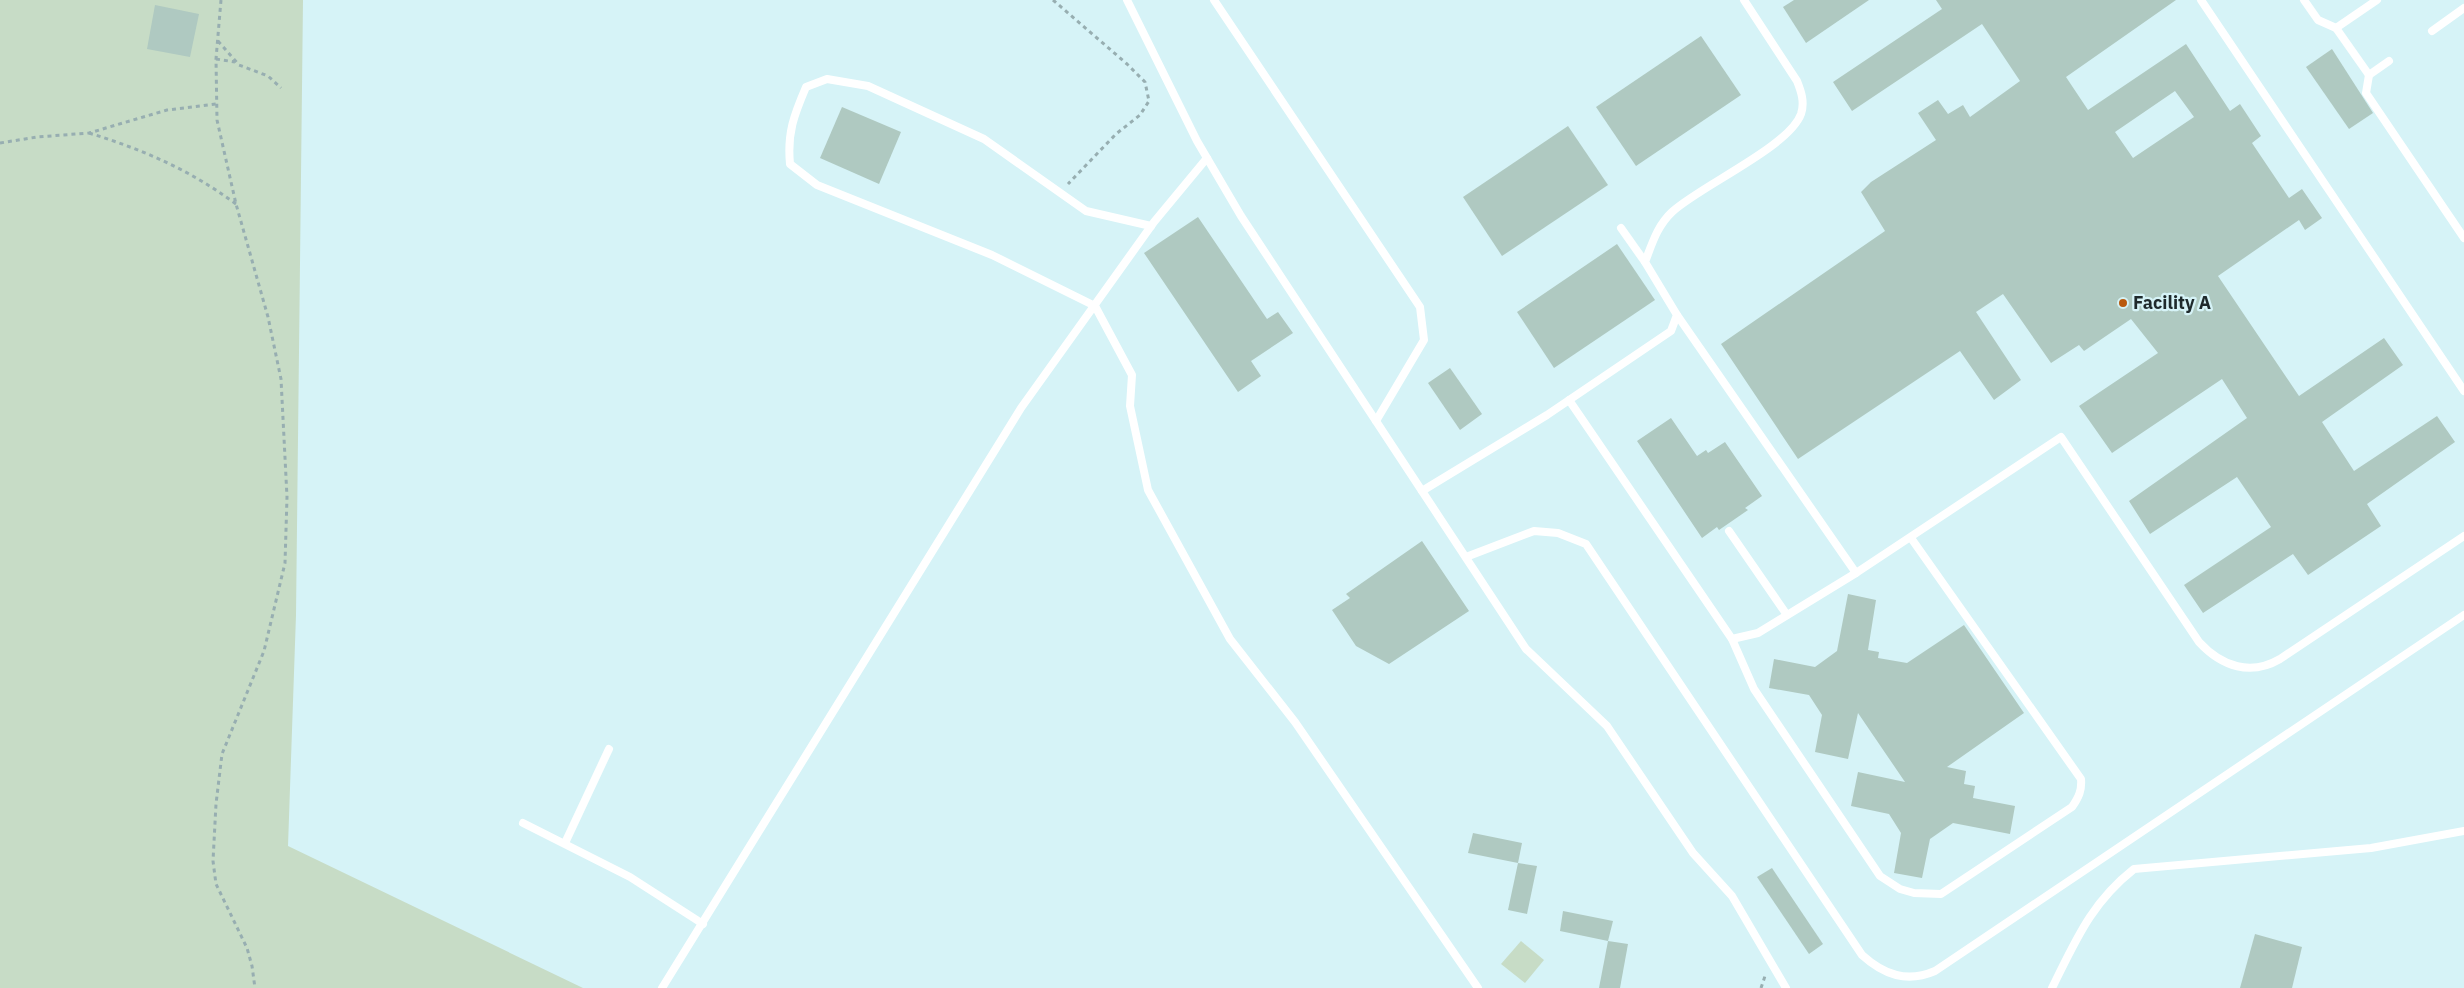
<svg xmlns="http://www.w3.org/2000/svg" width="2464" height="988" font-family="'IBM Plex Sans',sans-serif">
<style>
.green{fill:#c7dcc6}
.building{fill:#afc9c1;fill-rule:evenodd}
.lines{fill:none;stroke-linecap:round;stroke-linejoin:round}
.path{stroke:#97aeb1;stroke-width:3;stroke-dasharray:4 4;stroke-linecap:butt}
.lane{stroke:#fff;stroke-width:8}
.poi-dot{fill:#b95a0e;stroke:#d6f3f7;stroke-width:2}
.labels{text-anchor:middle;stroke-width:4.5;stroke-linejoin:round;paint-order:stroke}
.poi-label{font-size:18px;font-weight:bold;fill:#1f2a2c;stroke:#d6f3f7;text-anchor:start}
</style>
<rect width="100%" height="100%" fill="#d6f3f7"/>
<g class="green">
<path d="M0 0H303L296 615 288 846 583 988H0Z"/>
<path d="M1521 941 1544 960 1525 983 1501 964Z"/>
</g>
<g class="building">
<path d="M1794 0H1869L1806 43 1783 7Z"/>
<path d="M1936 0H2176L2066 77 2088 110 2186 44 2230 111 2240 104 2261 136 2252 143 2289 198 2302 189 2322 218 2305 230 2299 220 2218 276 2299 396 2384 338 2403 365 2322 422 2354 471 2437 416 2455 442 2367 504 2381 526 2308 575 2293 554 2203 613 2184 585 2271 527 2237 477 2150 534 2129 501 2247 418 2222 379 2112 453 2079 406 2158 353 2131 319 2084 351 2079 345 2051 363 2003 294 1976 312 2021 380 1994 400 1960 351 1798 459 1721 344 1885 231 1861 192 1871 182 1936 140 1918 113 1938 100 1948 114 1963 105 1970 117 2020 81 1982 24 1852 111 1833 82 1942 9ZM2175 91 2194 117 2133 158 2115 132Z"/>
<path d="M155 5 199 14 190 57 147 49Z"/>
<path d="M1701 36 1741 95 1636 166 1596 107Z"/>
<path d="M2332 49 2373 113 2349 129 2306 67Z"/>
<path d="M842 107 901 132 879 184 820 158Z"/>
<path d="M1568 126 1608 185 1502 256 1463 197Z"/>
<path d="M1198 217 1267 319 1278 312 1293 333 1251 361 1261 376 1238 392 1144 253Z"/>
<path d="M1617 244 1655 300 1554 368 1517 312Z"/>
<path d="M1450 368 1482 414 1460 430 1428 383Z"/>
<path d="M1671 418 1697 456 1706 450 1708 453 1725 442 1762 496 1745 508 1748 510 1719 530 1717 527 1702 538 1637 441Z"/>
<path d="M1422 541 1469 611 1389 664 1356 646 1332 610 1350 598 1346 594Z"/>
<path d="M1848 594 1876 600 1868 650 1879 652 1878 658 1907 663 1964 625 2024 713 1947 767 1966 771 1964 784 1975 786 1973 798 2015 806 2010 834 1953 823 1930 839 1922 878 1894 873 1901 833 1889 814 1851 806 1858 772 1905 782 1858 713 1848 759 1815 752 1822 715 1809 695 1769 688 1774 659 1815 667 1837 651Z"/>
<path d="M1473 833 1522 843 1518 863 1468 853Z"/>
<path d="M1518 863 1537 866 1527 914 1508 910Z"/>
<path d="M1772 868 1823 944 1809 954 1757 877Z"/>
<path d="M1563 911 1613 921 1608 941 1560 931Z"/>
<path d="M2255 934 2302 947 2292 988H2240Z"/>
<path d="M1608 941 1628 944 1620 988H1599Z"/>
</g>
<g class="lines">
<g class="path">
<path d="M221 0 216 59 217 120 236 204 268 317 281 379 287 497 285 563 264 651 222 754 216 804 213 861 216 884 247 948 252 966 255 988"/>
<path d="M1053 0 1127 64 1145 82 1149 101 1140 115 1116 134 1068 184"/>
<path d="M218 41 239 65 268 76 281 88"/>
<path d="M216 59 235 62"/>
<path d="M89 133C144 150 190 170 236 204"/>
<path d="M0 143 37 137 89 133 167 110 216 104"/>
<path d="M1761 988 1765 976"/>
</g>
<g class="lane">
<path d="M1127 0 1197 141 1241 216 1526 649 1607 726 1693 853 1732 896 1786 988"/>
<path d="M1214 0 1420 307 1424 340 1376 421"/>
<path d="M2201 0 2464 391"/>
<path d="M2304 0 2318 20 2336 28 2369 75 2389 61"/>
<path d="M2336 28 2377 0"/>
<path d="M2432 31 2464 8"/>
<path d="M2369 75 2366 93 2464 238"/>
<path d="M1151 226 1086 211 984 139 868 86 827 79 806 87C794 115 787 133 790 164L817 185 992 255 1095 306 1132 375 1130 406 1148 490 1230 639 1295 722 1478 988"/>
<path d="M1621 228 1645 262"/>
<path d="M1569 400 1732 639 1758 633 1856 573 1677 315"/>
<path d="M1422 491 1547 415 1671 331 1677 315 1645 262C1652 244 1657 226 1672 212 1700 186 1789 147 1801 114 1805 102 1801 91 1797 81L1744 0"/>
<path d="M1729 531 1787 615"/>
<path d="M1466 557 1534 531 1558 533 1586 544 1862 955C1884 975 1907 983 1935 971L2464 615"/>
<path d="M1856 573 2061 437 2199 642C2222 667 2251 676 2280 659L2464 536"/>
<path d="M1732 639 1754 689 1880 876 1900 889 1914 893 1941 894 2072 807C2079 797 2082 790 2081 779L1911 538"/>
<path d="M523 823 630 877 703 924"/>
<path d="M565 843 609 749"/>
<path d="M662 988 1021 408 1154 222 1207 158"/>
<path d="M2052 988C2076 940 2091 903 2134 869L2371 848 2464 831"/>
</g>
</g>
<circle class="poi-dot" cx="2123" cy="303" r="5"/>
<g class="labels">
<g class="poi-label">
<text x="2133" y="309">Facility A</text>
</g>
</g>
</svg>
